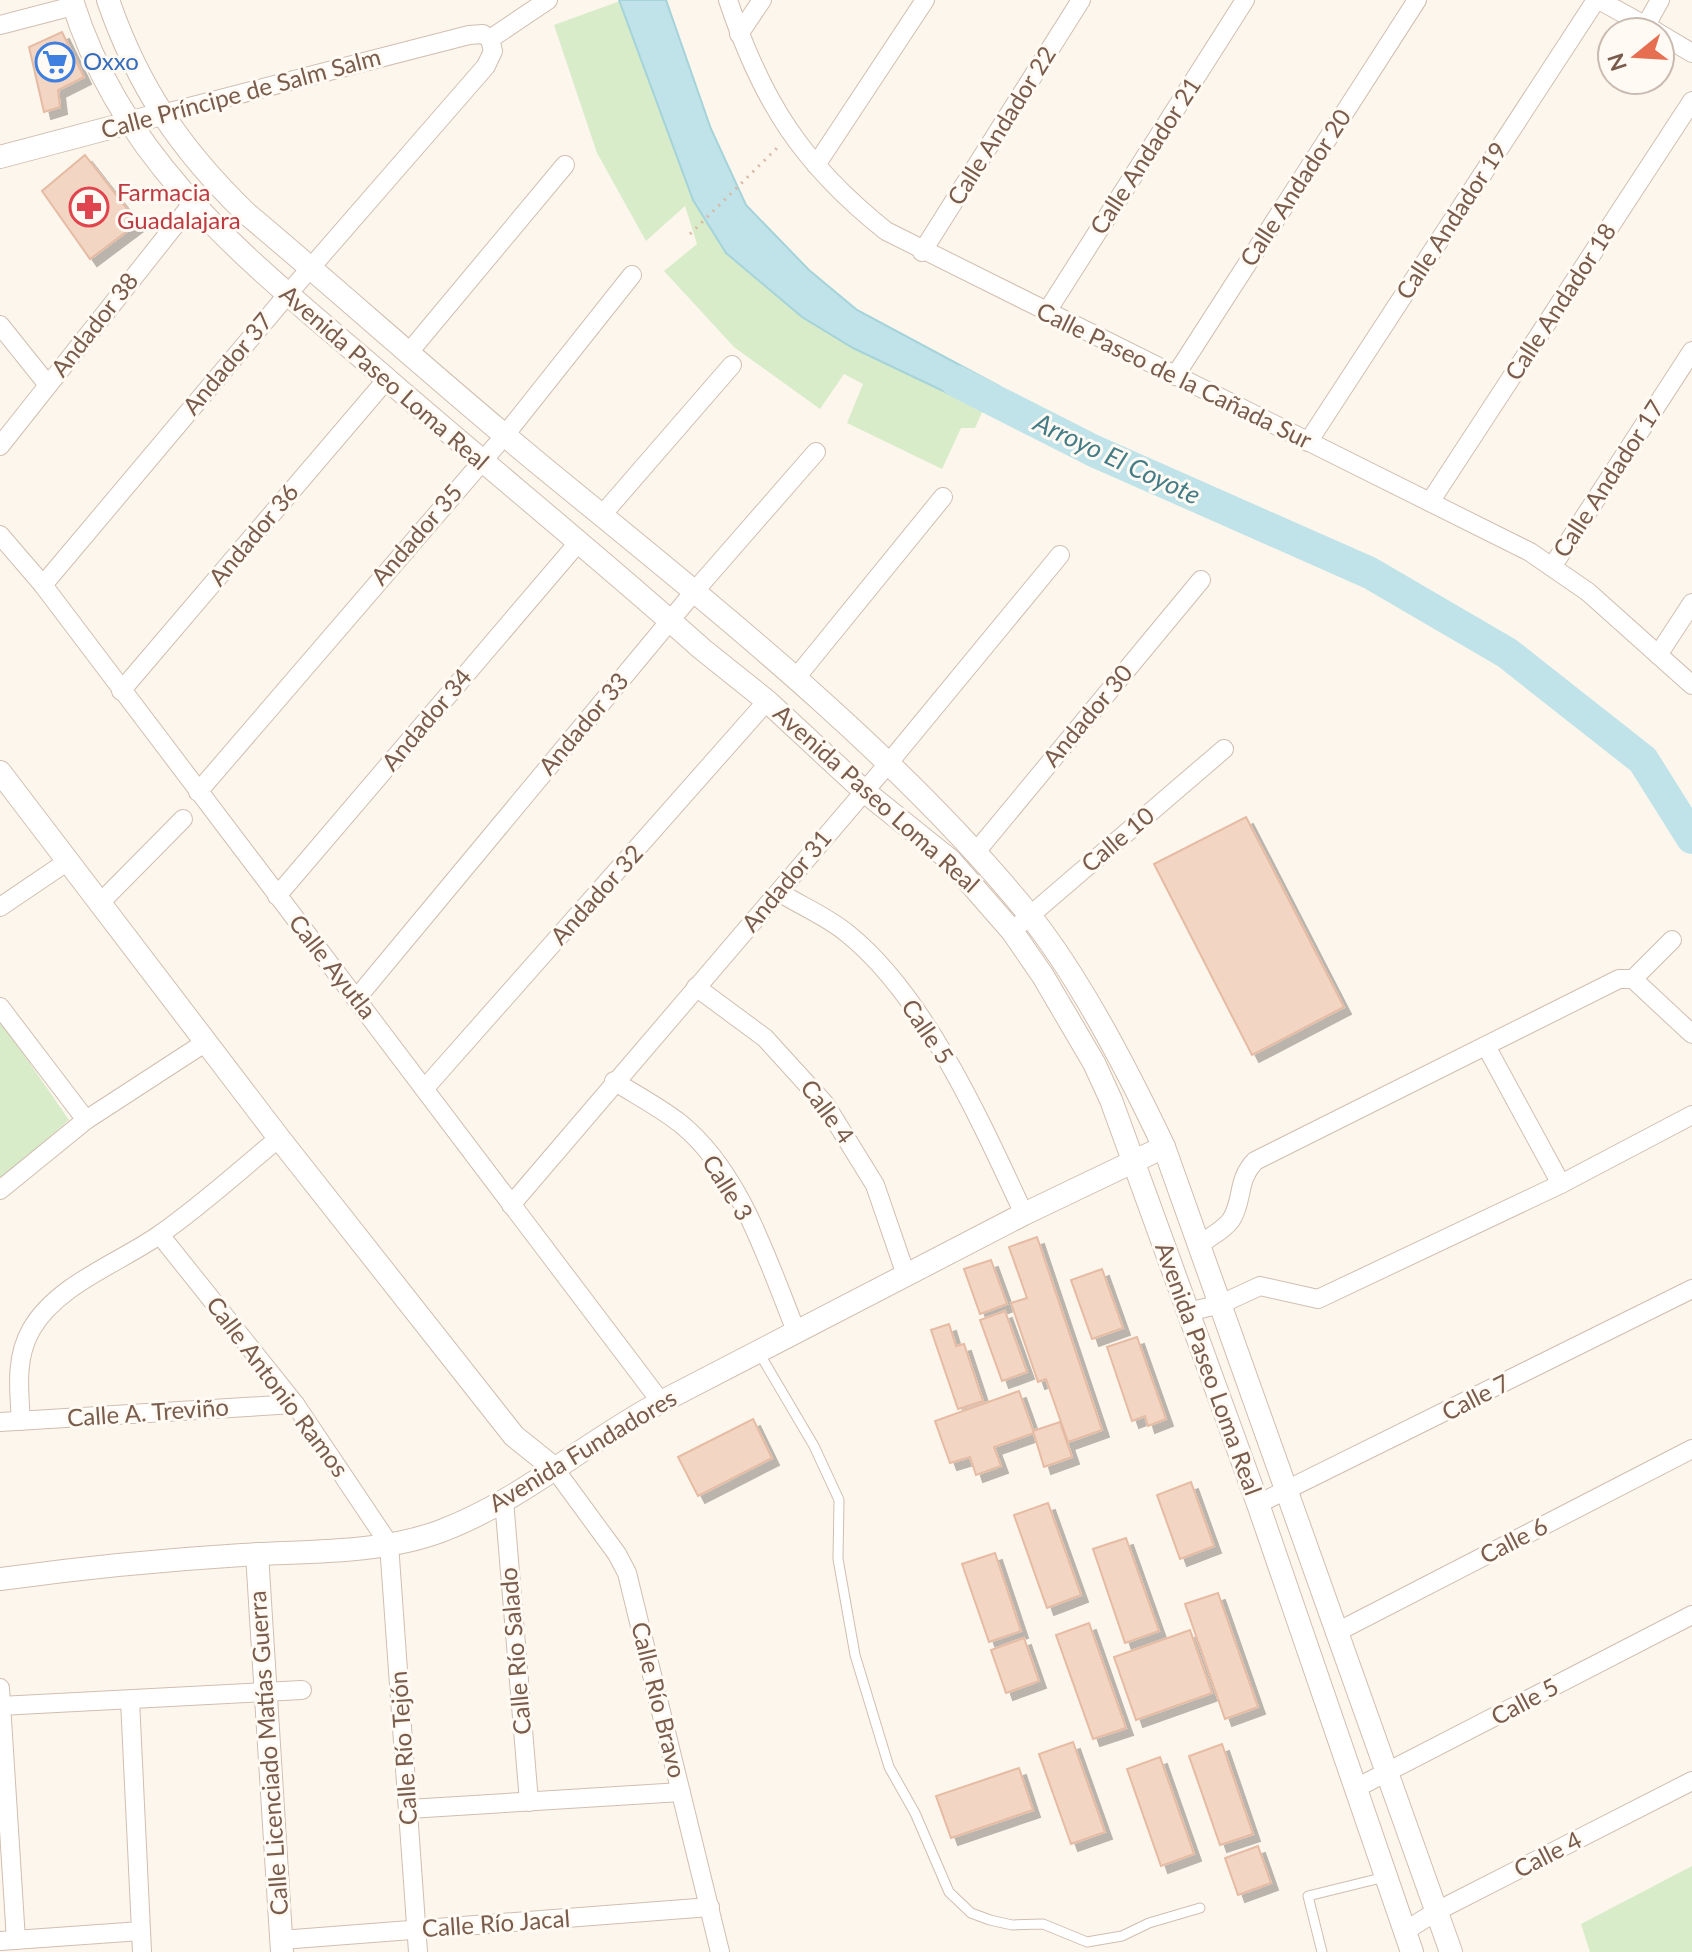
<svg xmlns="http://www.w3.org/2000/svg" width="1692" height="1952" font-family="Lato,sans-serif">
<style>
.green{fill:#d8ecc9}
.water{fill:#bfe3e8;stroke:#a5d3da;stroke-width:2}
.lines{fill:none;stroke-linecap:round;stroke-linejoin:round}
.river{stroke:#bfe3e8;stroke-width:32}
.building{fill:#f3d5c3;stroke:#e6bba3;stroke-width:2;filter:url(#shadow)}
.service-casing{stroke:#d1beb0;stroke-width:11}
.minor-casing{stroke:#d1beb0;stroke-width:20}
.tertiary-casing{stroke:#d1beb0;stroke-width:24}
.path{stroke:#d9b8a5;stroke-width:3;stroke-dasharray:2 6;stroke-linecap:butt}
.service{stroke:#fff;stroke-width:9}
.minor{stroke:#fff;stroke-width:18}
.tertiary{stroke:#fff;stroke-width:22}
.labels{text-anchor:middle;stroke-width:6;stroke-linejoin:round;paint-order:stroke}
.shop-label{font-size:24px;fill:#366cbe;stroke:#fffaf3;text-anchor:start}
.street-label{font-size:24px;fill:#7a5c4d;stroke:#fffaf3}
.health-label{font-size:24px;fill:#be3a42;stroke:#fffaf3;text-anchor:start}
.water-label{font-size:26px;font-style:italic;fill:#437c86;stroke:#fffaf3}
</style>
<defs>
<filter id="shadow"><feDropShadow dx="7" dy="7" stdDeviation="0" flood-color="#0004"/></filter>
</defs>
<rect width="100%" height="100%" fill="#fdf6ec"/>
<g class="green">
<path d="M620 1 693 200 726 253 802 317 853 348 983 410 975 428H961L942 469 847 423 863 384 844 374 820 409 734 347 664 271 697 244 685 206 646 241 597 153 554 25Z"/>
<path d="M0 1020 69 1120 0 1180Z"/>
<path d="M1692 1866V1952H1590L1581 1924Z"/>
</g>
<path class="water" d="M619 0H666L711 129 746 205 809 270 857 310 999 386 987 412 853 348 802 317 726 253 693 200Z"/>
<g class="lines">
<path class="river" d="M956 381 1094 451 1370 573 1507 653 1643 760 1692 838"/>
</g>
<g class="building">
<path d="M62 32 84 77 58 90 60 107 44 112 29 47Z"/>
<path d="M85 155 138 223 90 259 42 191Z"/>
<path d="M1246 817 1344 1007 1252 1055 1154 864Z"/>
<path d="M1037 1237 1102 1430 1068 1442 1046 1379 1038 1382 1011 1303 1027 1298 1009 1247Z"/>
<path d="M991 1260 1007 1304 980 1314 964 1269Z"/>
<path d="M1102 1269 1123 1328 1092 1339 1071 1280Z"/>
<path d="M1005 1311 1027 1372 1002 1381 980 1320Z"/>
<path d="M949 1324 956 1346 964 1344 983 1401 958 1409 931 1330Z"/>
<path d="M1137 1337 1166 1419 1148 1426 1145 1416 1132 1421 1107 1347Z"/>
<path d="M1019 1391 1034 1433 994 1447 1001 1466 976 1475 970 1457 950 1463 935 1421Z"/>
<path d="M753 1419 772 1458 698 1496 678 1457Z"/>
<path d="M1060 1422 1072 1457 1044 1467 1033 1431Z"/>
<path d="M1191 1482 1214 1546 1180 1559 1157 1495Z"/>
<path d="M1048 1503 1081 1595 1047 1608 1014 1515Z"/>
<path d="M1126 1538 1159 1631 1125 1643 1093 1549Z"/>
<path d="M995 1553 1021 1631 989 1642 962 1564Z"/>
<path d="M1218 1593 1258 1707 1225 1719 1185 1604Z"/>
<path d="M1089 1623 1126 1728 1093 1739 1056 1635Z"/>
<path d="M1190 1630 1212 1693 1136 1720 1114 1657Z"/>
<path d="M1024 1638 1039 1681 1006 1693 991 1650Z"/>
<path d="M1073 1742 1105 1832 1071 1844 1039 1754Z"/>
<path d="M1222 1744 1253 1834 1220 1845 1189 1756Z"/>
<path d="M1160 1757 1194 1854 1161 1866 1127 1769Z"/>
<path d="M1019 1768 1033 1810 951 1838 936 1796Z"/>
<path d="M1258 1846 1271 1883 1238 1895 1225 1858Z"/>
</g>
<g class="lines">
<defs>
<g id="service">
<path d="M758 1351 814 1446 839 1500 838 1559 855 1655 889 1767 915 1813 949 1892 971 1913 990 1920 1012 1925 1043 1924 1087 1942 1122 1936 1149 1923 1200 1908"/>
<path d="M1322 1952 1308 1896 1385 1877"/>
</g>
<g id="minor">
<path d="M728 0C762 102 802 164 886 231L1530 552 1588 592 1692 685"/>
<path d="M1599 0 1657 32"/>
<path d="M0 25 73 6"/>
<path d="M1646 25 1660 0"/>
<path d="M739 34 762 0"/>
<path d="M1660 34 1692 53"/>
<path d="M490 39 548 0"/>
<path d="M816 165 925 0"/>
<path d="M922 252 1081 0"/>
<path d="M1046 313 1245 0"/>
<path d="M0 325 48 385"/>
<path d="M410 351 565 165"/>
<path d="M1175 376 1417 0"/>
<path d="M1308 442 1596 0"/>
<path d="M0 446 191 205"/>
<path d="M1430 502 1692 101"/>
<path d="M602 515 732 365"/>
<path d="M0 535 43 585 661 1402"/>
<path d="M1552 567 1692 351"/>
<path d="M43 585 287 295 486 66 493 51 490 39 483 34 469 35 162 114"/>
<path d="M1658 655 1692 603"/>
<path d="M795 679 943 497"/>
<path d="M121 691 387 379"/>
<path d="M198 792 505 435 632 275"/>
<path d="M975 853 1201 580"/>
<path d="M779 892C801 906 828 917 848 934 926 997 982 1124 1024 1214"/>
<path d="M277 896 577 544"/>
<path d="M100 903 183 819"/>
<path d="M0 907 68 861"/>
<path d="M1012 931 1224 749"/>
<path d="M1633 979 1692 1034"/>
<path d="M696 987 765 1038 825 1104 875 1185 906 1275"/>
<path d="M356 999 693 593 816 452"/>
<path d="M0 1007 86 1120"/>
<path d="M1486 1046 1561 1184"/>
<path d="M614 1081C636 1095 661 1108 681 1124 741 1173 768 1262 796 1331"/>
<path d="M425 1088 767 701"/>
<path d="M0 1190 86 1120 206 1042"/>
<path d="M511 1205 887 765 1060 555"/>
<path d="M160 1235 295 1404 389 1544 418 1952"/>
<path d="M1200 1244C1210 1237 1224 1230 1231 1220 1244 1200 1236 1181 1255 1161L1619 979H1633L1672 940"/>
<path d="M1188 1312 1221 1304 1260 1286 1318 1299 1561 1184 1692 1115"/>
<path d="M21 1421C19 1390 15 1358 31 1330 56 1285 119 1263 159 1235 201 1206 240 1170 279 1138"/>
<path d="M0 1422 295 1404"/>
<path d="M554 1468 617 1554 627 1573 720 1952"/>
<path d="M504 1500 529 1802"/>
<path d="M1258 1504 1692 1289"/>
<path d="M1335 1633 1692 1449"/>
<path d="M0 1688 16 1940"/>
<path d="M130 1700 142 1952"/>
<path d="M0 1706 302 1690"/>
<path d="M1358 1787 1692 1615"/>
<path d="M409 1809 681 1792"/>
<path d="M1405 1931 1437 1911 1692 1781"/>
<path d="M281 1940 710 1907"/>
<path d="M0 1941 141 1931"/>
</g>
<g id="tertiary">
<path d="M72 0C124 170 261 270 389 381 493 471 600 558 702 649L767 701 864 791 950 860 1012 931 1043 976 1094 1063 1111 1100 1258 1504 1412 1952"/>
<path d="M108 0C138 87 180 149 246 213 346 297 443 385 544 468 706 601 894 749 1027 912 1080 977 1128 1071 1164 1147L1451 1952"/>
<path d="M0 157 162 114"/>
<path d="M0 772 279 1138 514 1436 554 1468"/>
<path d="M257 1554 282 1952"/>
<path d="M0 1579C81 1568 161 1560 242 1555 307 1551 380 1554 441 1531 521 1501 587 1441 661 1402L1024 1214 1164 1147"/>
</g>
</defs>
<use href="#service" class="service-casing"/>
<use href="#minor" class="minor-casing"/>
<use href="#tertiary" class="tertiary-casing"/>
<path class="path" d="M690 234 778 147"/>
<use href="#service" class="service"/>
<use href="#minor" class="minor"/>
<use href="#tertiary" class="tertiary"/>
</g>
<defs>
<symbol id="supermarket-ring" viewBox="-11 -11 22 22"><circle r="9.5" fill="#fffaf3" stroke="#3f7fe0" stroke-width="1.5"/><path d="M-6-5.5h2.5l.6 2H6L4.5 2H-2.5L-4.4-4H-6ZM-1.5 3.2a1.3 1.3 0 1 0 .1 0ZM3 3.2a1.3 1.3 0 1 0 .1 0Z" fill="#3f7fe0"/></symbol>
<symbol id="pharmacy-ring" viewBox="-11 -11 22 22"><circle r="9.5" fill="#fffaf3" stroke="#e0444e" stroke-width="1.5"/><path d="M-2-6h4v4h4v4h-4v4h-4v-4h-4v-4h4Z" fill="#e0444e"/></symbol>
</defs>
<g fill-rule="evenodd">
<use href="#supermarket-ring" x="33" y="40" width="44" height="44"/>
<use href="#pharmacy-ring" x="67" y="185" width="44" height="44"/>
</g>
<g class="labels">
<g class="shop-label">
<text x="83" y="70">Oxxo</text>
</g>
<g class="street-label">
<text transform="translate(241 94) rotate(-15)" y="8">Calle Príncipe de Salm Salm</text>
<text transform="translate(1002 126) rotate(-58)" y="8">Calle Andador 22</text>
<text transform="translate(1146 156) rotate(-57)" y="8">Calle Andador 21</text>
<text transform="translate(1296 188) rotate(-57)" y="8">Calle Andador 20</text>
<text transform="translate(1452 221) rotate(-57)" y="8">Calle Andador 19</text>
<text transform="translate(1561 302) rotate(-57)" y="8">Calle Andador 18</text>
<text transform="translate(95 325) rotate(-52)" y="8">Andador 38</text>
<text transform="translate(228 364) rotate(-50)" y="8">Andador 37</text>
<text transform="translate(1174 376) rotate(26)" y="8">Calle Paseo de la Cañada Sur</text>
<text transform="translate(384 378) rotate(41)" y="8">Avenida Paseo Loma Real</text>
<text transform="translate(1609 479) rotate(-57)" y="8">Calle Andador 17</text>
<text transform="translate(254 535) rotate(-50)" y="8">Andador 36</text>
<text transform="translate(417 535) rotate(-49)" y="8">Andador 35</text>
<text transform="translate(1088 716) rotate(-50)" y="8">Andador 30</text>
<text transform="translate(427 720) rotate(-50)" y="8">Andador 34</text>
<text transform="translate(584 724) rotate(-50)" y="8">Andador 33</text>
<text transform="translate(876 799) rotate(42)" y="8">Avenida Paseo Loma Real</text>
<text transform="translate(1118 840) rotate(-40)" y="8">Calle 10</text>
<text transform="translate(787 881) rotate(-50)" y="8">Andador 31</text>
<text transform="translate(597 895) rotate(-48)" y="8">Andador 32</text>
<text transform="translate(332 967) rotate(52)" y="8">Calle Ayutla</text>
<text transform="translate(927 1032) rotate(56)" y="8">Calle 5</text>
<text transform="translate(827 1112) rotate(54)" y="8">Calle 4</text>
<text transform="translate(727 1188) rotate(58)" y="8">Calle 3</text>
<text transform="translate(1208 1369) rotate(70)" y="8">Avenida Paseo Loma Real</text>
<text transform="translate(277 1387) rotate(53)" y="8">Calle Antonio Ramos</text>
<text transform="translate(1476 1398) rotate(-27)" y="8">Calle 7</text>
<text transform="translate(148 1413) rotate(-4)" y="8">Calle A. Treviño</text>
<text transform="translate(583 1451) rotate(-31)" y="8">Avenida Fundadores</text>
<text transform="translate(1514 1541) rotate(-27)" y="8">Calle 6</text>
<text transform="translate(516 1651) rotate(-95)" y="8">Calle Río Salado</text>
<text transform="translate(658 1700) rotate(76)" y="8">Calle Río Bravo</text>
<text transform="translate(1525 1702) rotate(-28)" y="8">Calle 5</text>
<text transform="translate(404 1748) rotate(-94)" y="8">Calle Río Tejón</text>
<text transform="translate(269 1753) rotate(-94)" y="8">Calle Licenciado Matías Guerra</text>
<text transform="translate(1548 1855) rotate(-27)" y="8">Calle 4</text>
<text transform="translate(496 1924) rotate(-4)" y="8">Calle Río Jacal</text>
</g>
<g class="health-label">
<text x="117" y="201">Farmacia<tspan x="117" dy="28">Guadalajara</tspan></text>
</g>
<g class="water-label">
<text transform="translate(1117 459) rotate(25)" y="9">Arroyo El Coyote</text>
</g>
</g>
<g transform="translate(1636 56) rotate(252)"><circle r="38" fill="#fffaf3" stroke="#cabbb1" stroke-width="2"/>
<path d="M0-6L14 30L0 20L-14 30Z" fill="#e76f51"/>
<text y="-12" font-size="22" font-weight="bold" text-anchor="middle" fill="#7a5c4d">N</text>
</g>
</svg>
